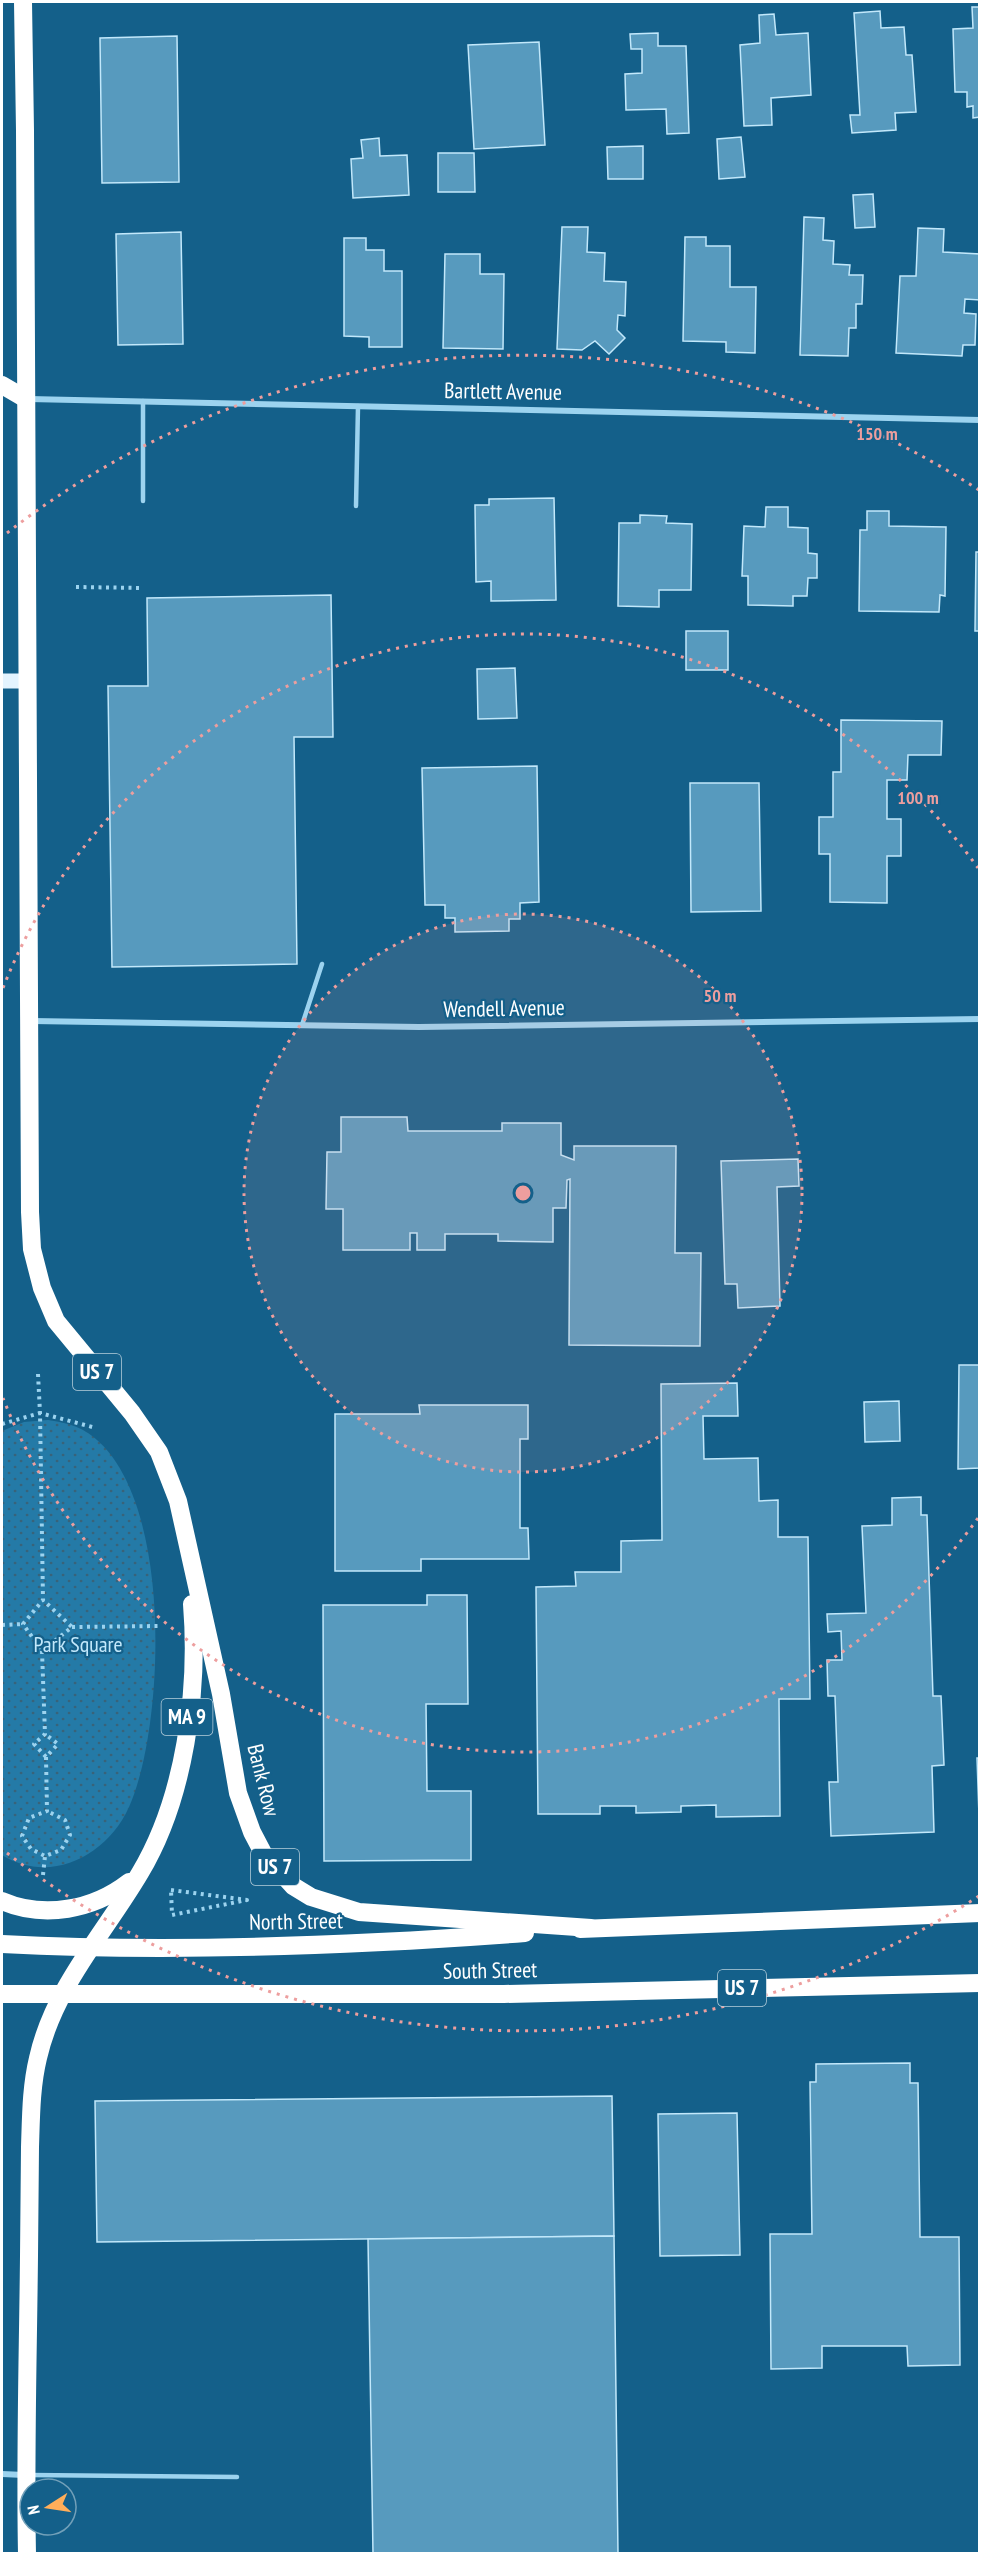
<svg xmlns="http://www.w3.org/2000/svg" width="981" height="2555" font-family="'PT Sans Narrow',sans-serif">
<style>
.grass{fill:url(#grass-dots)}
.building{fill:#579abe;stroke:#c2e8fb;stroke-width:1.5}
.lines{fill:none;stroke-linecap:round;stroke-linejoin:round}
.path{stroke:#9cd3ef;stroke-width:4;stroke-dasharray:3 4.5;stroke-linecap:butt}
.lane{stroke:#9cd3ef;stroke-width:4.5}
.street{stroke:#9cd3ef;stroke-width:6}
.primary{stroke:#e4f4ff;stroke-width:15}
.highway{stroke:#fff;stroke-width:18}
.ring{fill:none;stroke:#ed9e9e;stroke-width:3;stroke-dasharray:3 6}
.labels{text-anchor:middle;stroke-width:4.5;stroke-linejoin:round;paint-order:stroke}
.shield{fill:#14608a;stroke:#b8cfdc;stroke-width:1.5}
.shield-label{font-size:21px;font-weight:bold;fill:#fff}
.street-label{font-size:22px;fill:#fff;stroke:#14608a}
.park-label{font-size:22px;fill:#c2e8fb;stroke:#14608a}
.centre{fill:#ed9e9e;stroke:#14608a;stroke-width:3}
.ring-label{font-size:18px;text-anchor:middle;font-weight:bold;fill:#ed9e9e;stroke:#14608a;stroke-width:4.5;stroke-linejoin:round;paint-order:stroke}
</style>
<defs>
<pattern id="grass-dots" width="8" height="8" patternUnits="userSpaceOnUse" patternTransform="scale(1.5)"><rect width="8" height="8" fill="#247aa7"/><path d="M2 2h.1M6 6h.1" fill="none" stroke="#38637a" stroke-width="1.8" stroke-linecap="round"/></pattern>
</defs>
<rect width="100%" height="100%" fill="#14608a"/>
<path class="grass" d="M48 1420C60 1422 72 1424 83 1430 175 1482 166 1724 129 1807 107 1856 50 1885 2 1855V1431L24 1422Z"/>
<g class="building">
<path d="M972 7H980V117L973 118V106L967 107V92H955L953 29 973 28Z"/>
<path d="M880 11 881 28 904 27 906 55H912L916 112 895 113 896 130 852 133 850 115H860L854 13Z"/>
<path d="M774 14 776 35 808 33 811 95 771 98 772 125 744 126 740 45 760 43 759 15Z"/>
<path d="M658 33V46H686L689 133 667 134 666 109 626 110 625 74 642 73V49H631L630 34Z"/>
<path d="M177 36 179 182 102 183 100 38Z"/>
<path d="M539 42 545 145 474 149 468 45Z"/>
<path d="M741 137 745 177 719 179 717 139Z"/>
<path d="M379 138 380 156 407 155 409 195 353 198 351 159 363 158 361 140Z"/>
<path d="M643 146V179H608L607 147Z"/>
<path d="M438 153H474L475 192H438Z"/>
<path d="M873 194 875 227 855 228 853 195Z"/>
<path d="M804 217 824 218 823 240 834 241 833 264 850 265 849 275H863L862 304H856V328H849L848 356 800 355Z"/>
<path d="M562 227H588L587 252 605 253 604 281 626 282 625 316 618 315 617 330 625 338 609 354 595 341 582 350 557 349Z"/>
<path d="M918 228 944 229 943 252 980 254V300L965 299 964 313 976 314 975 345H963L962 356 896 353 900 276H916Z"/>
<path d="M181 232 183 344 118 345 116 234Z"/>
<path d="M685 237H706V246H730V287H756L755 353 726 352V342L683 341Z"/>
<path d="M344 238H366V250H384V271H402V347H369V337L344 336Z"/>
<path d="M445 254H480V274H504L503 349 443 348Z"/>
<path d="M554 498 556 600 491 601V581L476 582 475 505H489V499Z"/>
<path d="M766 507H788V527L808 528V553L817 554V578H808L807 596H793V606L748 605V576H742L744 526 765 527Z"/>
<path d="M867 511H889V526L946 527 945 596 940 595 939 612 859 611 860 530H867Z"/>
<path d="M640 515 667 516 666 523 692 524 691 590H659V607L618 606 619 523H640Z"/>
<path d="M976 552H980V631H975Z"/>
<path d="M331 595 333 737H294L297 964 112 967 108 686H148L147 598Z"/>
<rect x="686" y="631" width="42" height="39"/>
<path d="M515 668 517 718 478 719 477 669Z"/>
<path d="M841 720 942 721 941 755H908L907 780H887V819H901V856H887V903L830 902V854H819V817H833V772H841Z"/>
<path d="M537 766 539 902 520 903V919H509V931L455 932V918H445V905H425L422 768Z"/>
<path d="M690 783H759L761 911 691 912Z"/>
<path d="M341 1117H407L408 1131H502V1123H561V1155L574 1160V1146H676L675 1253H701L700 1346 569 1345 570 1179 567 1180 566 1208H553V1242L498 1241V1234H445V1250H417V1233H410V1250H343V1209H326L327 1152H341Z"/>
<path d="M798 1159 799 1186 777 1187 780 1306 738 1308 737 1284H725L721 1161Z"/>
<path d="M959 1365H980V1468L958 1469Z"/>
<path d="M737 1383 738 1416H703L704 1459 758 1458 759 1501 778 1500V1537H808L810 1699H779L780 1816 716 1817V1805L681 1806V1812L636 1813V1806H600V1814H538L536 1587 576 1586 575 1572H621V1541L662 1540 661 1384Z"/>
<path d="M899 1401 900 1441 865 1442 864 1402Z"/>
<path d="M419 1405H528V1439H520V1528H528L529 1559H421V1571H335V1414H420Z"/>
<path d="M921 1497V1515H927L933 1696H941L944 1765 932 1766 934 1832 831 1836 829 1782H838L835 1696H828L827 1660H842L841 1631 828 1632 827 1614 866 1613 862 1526 892 1525V1498Z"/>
<path d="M427 1595H467L468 1704H426L427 1791H471V1860L324 1861 323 1605H427Z"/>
<path d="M977 1758H980V1845Z"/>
<path d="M910 2063V2083H918L920 2237H959L960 2365 908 2366 907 2346H822V2368L771 2369 770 2234H812L810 2082H816V2064Z"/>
<path d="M612 2096 614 2236 97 2242 95 2101Z"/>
<path d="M737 2113 740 2255 660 2256 658 2114Z"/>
<path d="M614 2236 618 2554H373L368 2239Z"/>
</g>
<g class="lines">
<g class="path">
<path d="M76 587 142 588"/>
<path d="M2 1287H3"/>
<path d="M38 1374 40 1413 96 1428"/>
<path d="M2 1424 40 1413 43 1600 23 1624 42 1651 72 1627 43 1600"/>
<path d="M2 1625 23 1624"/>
<path d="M72 1627 161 1626"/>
<path d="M42 1651 45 1734 34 1744 46 1757 58 1744 45 1734"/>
<path d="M46 1757 47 1811 29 1818 22 1836 31 1849 45 1856 61 1850 70 1835 65 1820 47 1811"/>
<path d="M43 1875 45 1856"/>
<path d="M171 1890 247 1900 172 1915Z"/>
</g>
<g class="lane">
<path d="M143 501V401"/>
<path d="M356 506 358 406"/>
<path d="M302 1025 322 964"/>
<path d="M30 2475 237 2477"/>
</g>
<g class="street">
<path d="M29 399 980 420"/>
<path d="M32 1021 419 1027 980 1019"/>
<path d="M2 2474 24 2475"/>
</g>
<path class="primary" d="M2 681H27"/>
<g class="highway">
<path d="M23 2 25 131 30 1212 32 1249 42 1288 56 1321 132 1413 159 1452 178 1501 221 1694 238 1793 252 1832 263 1853 293 1886 311 1897 359 1912 591 1928"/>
<path d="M2 385 26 399"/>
<path d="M2 1901C44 1919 93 1910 129 1882"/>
<path d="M580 1929 980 1913"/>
<path d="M2 1944C176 1953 351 1946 525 1933"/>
<path d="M2 1994H504L980 1983"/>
<path d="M27 2554C25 2455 28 2355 29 2256 29 2220 30 2183 30 2147 31 2117 31 2087 38 2058 54 1987 104 1934 140 1873 185 1798 199 1691 192 1604"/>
</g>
</g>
<circle cx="523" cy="1193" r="279" fill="#ed9e9e" fill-opacity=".12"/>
<g class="ring">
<circle cx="523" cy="1193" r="279"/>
<path d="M978 1518A559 559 0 0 1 3 1398M3 988A559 559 0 0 1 978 868"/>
<path d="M979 1896A838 838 0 0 1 7 1853M7 533A838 838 0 0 1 979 490"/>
</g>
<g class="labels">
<g class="shield">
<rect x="73" y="1354" width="48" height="36" rx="4.5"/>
<rect x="161.5" y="1699" width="51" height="36" rx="4.5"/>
<rect x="251" y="1849" width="48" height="36" rx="4.5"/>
<rect x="718" y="1970" width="48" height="36" rx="4.5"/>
</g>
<g class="shield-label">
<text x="97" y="1379">US 7</text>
<text x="187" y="1724">MA 9</text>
<text x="275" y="1874">US 7</text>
<text x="742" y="1995">US 7</text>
</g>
<g class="street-label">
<text transform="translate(503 391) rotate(1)" y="8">Bartlett Avenue</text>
<text transform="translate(504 1008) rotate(-1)" y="8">Wendell Avenue</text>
<text transform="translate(264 1780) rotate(76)" y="8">Bank Row</text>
<text transform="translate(296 1921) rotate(-1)" y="8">North Street</text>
<text transform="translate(490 1970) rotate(-1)" y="8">South Street</text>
</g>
<g class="park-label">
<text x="78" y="1652">Park Square</text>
</g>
</g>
<circle cx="523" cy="1193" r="9" class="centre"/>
<g class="ring-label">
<text x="877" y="440">150 m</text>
<text x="918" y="804">100 m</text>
<text x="720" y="1002">50 m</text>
</g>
<rect width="981" height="2555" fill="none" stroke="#ffffff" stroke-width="6"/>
<g transform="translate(48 2507) rotate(258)"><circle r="28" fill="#14608a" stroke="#72a0b9" stroke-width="1.5"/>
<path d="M0-4.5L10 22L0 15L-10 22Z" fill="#ffae5a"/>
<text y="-9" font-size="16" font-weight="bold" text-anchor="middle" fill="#ffffff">N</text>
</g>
</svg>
